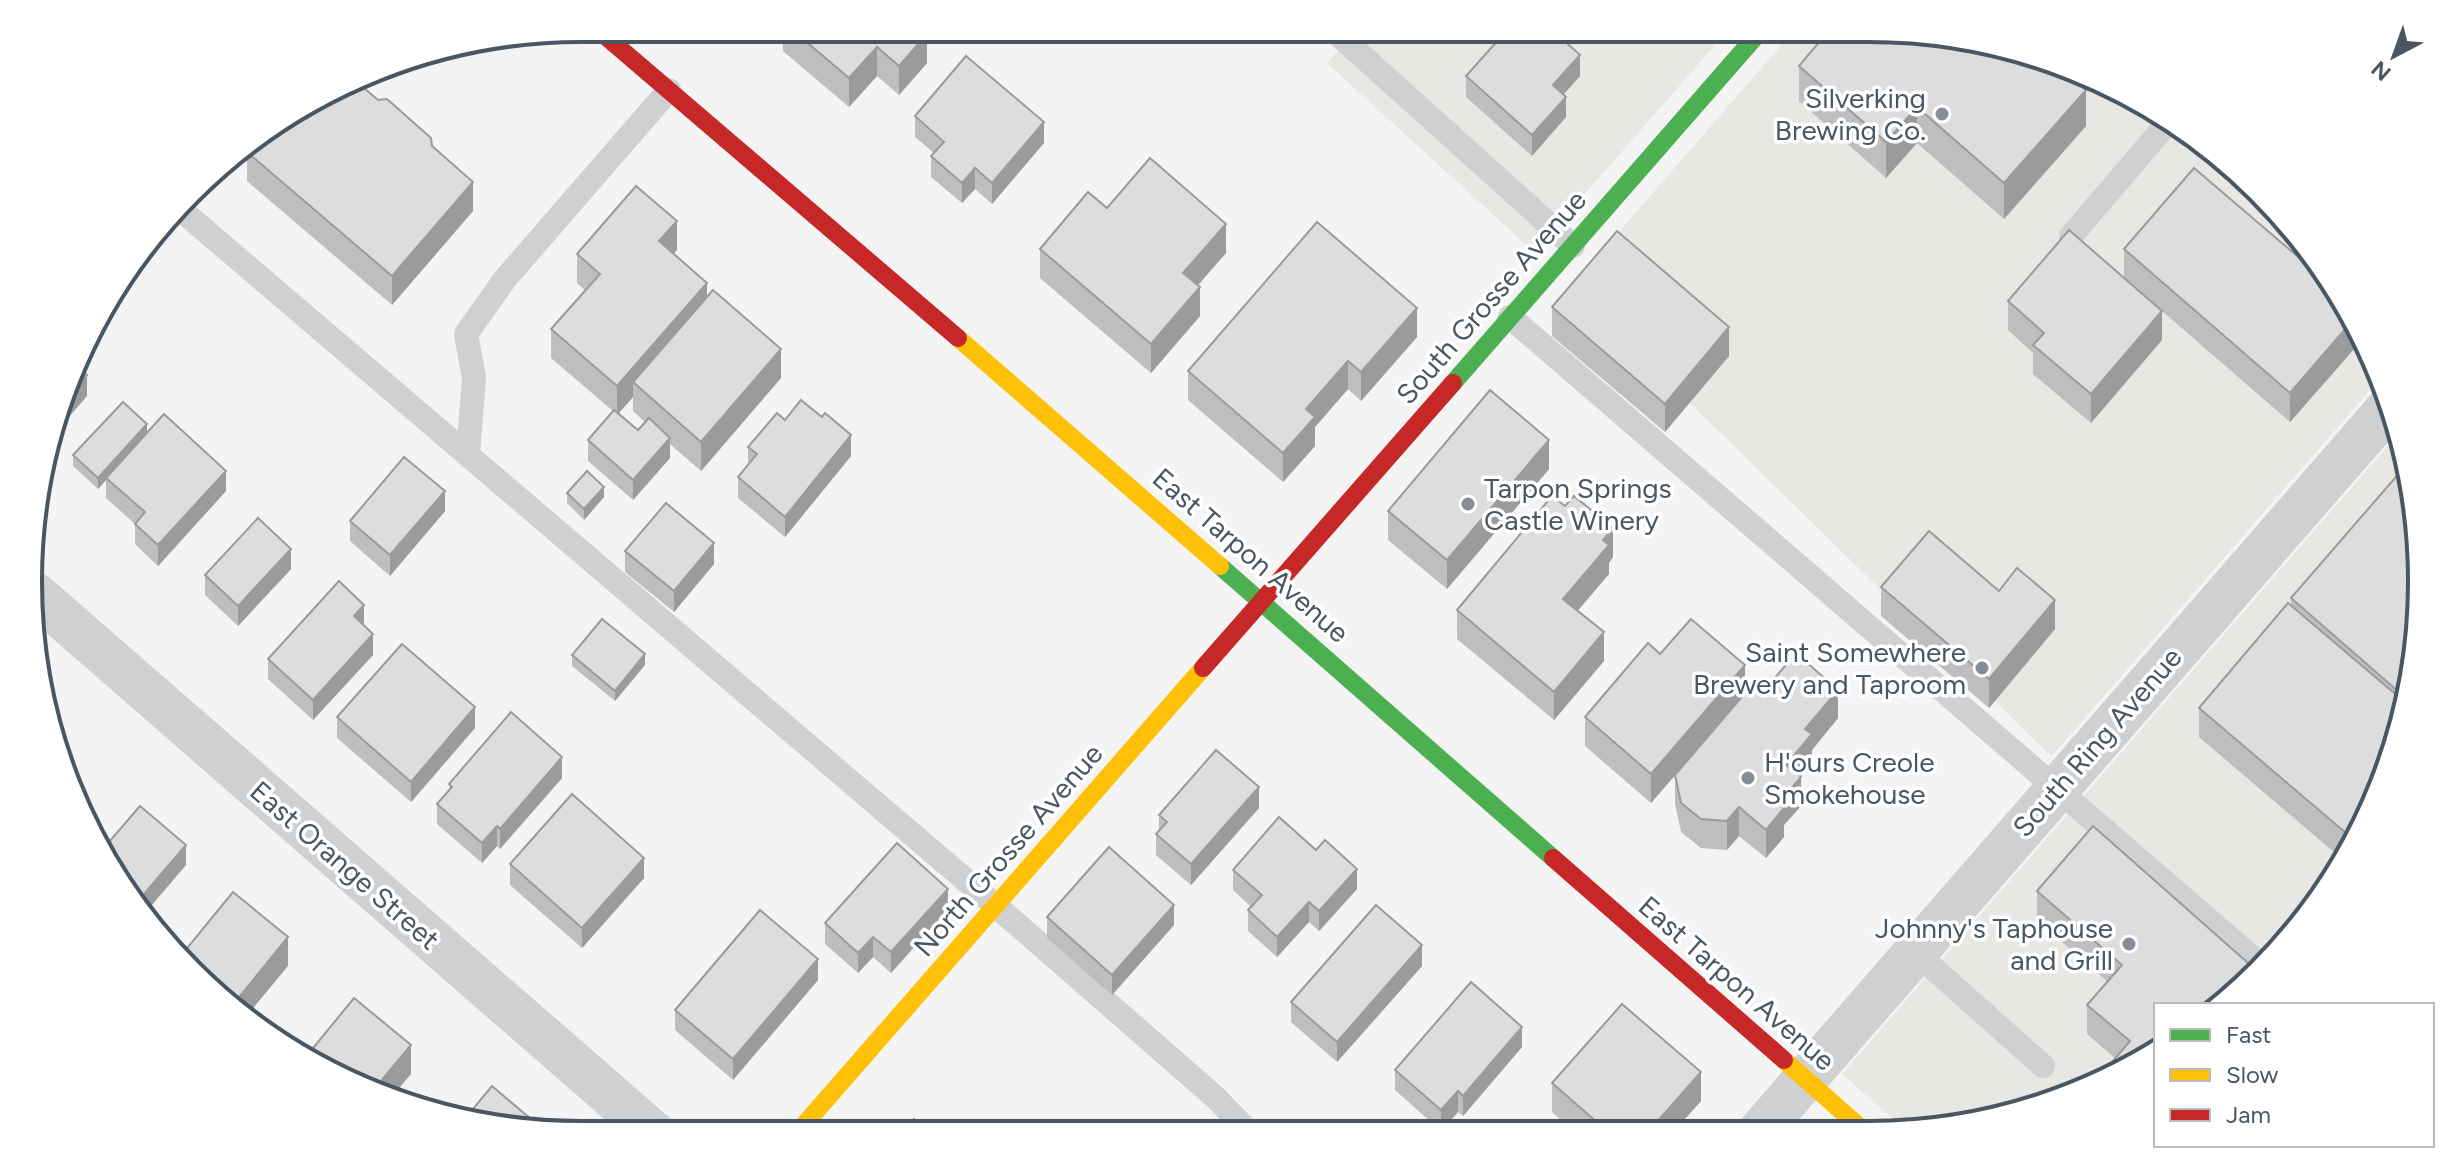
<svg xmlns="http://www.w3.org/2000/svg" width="2450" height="1163" font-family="Figtree,sans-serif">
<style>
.commercial{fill:#e8e7e3}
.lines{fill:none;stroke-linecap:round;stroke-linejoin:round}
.lane{stroke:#ced0d2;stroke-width:24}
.street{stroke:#ced0d2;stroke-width:44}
.fast{stroke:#4caf50;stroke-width:18}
.slow{stroke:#ffc107;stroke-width:18}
.jam{stroke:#c62828;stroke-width:18}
.wall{fill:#bebebf;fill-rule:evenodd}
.shaded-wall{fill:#9b9b9b}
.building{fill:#ddddde;stroke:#9b9b9b;stroke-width:2}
.poi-dot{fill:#868d94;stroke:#fff;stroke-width:3}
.labels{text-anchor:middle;stroke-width:7;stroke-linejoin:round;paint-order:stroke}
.poi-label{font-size:28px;fill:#4a5661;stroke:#fff;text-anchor:end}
.street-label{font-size:28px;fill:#4a5661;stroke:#fff}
.rim{fill:none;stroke:#4a5661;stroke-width:4}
</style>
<rect width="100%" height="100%" fill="#f4f4f4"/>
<g class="commercial">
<path d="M1358 28H1730L1534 252 1327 63Z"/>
<path d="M1796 28H1869L1977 39 2081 70 2147 106 2303 243 2329 274 2380 370 2382 376 2031 780 2051 756 1571 287Z"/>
<path d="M2399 433 2411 474 2380 794 2307 919 2221 1005H2156V1049L2081 1093 1941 1130H1906L1842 1074Z"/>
</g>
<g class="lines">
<g class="lane">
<path d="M1331 28 1573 246"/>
<path d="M181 210 996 906 1215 1097 1250 1133"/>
<path d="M2071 236 2171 119"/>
<path d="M1510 317 2261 965"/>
<path d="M468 455 474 378 466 334 505 279 669 90"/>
<path d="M1915 952 2043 1066"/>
</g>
<g class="street">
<path d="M35 594 656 1135"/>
<path d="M1760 1131 2391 405"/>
</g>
<g class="fast">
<path d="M1453 383 1763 28"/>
<path d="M1220 566 1553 858"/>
</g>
<g class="slow">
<path d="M958 338 1220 566"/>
<path d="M1784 1060 1863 1130"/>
<path d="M796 1134 1203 668"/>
</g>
<g class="jam">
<path d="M596 28 958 338"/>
<path d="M1203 668 1453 383"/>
<path d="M1553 858 1784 1060"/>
</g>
</g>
<g class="wall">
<path d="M783 28H921L927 63 899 95 877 76 849 107 783 51Z"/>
<path d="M1799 66 2086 126 2004 219 1917 143 1886 178 1799 101Z"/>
<path d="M1466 76H1580L1564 94 1566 117 1532 156 1466 97Z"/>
<path d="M915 116 1044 143 992 204 975 189 962 203 931 177V156L934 153 915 137Z"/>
<path d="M432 146 473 211 392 305 247 181V152Z"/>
<path d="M1107 208 1226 253 1198 285 1200 316 1151 373 1040 278V249Z"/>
<path d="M2124 249 2362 336V340L2290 422 2124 278Z"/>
<path d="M677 250 673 254 707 297 781 378 701 471 670 444V458L633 500 588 461V440L613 411 551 358V329L585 290 577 283V254ZM633 397V411L645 422 638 430 619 413Z"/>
<path d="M2008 301 2162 340 2091 423 2033 374V353L2008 330Z"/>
<path d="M1552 307 1729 356 1665 432 1552 336Z"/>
<path d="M1417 337 1361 401 1348 389 1315 427V446L1283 482 1188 400V371Z"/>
<path d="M785 420 851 456 785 537 738 498V477L748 465V447Z"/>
<path d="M147 433 226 491 158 566 135 544V524L106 498V480L98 489 73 466V455Z"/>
<path d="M1549 469 1447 589 1388 540V511Z"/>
<path d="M567 493 604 497 584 520 567 503Z"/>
<path d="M445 511 390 576 350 541V521Z"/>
<path d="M625 551 714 564 674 612 625 572Z"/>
<path d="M1613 557 1609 563V574L1577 611 1604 661 1554 720 1457 639V610Z"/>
<path d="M291 569 238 626 205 595V575Z"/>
<path d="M1881 587 1999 591 2055 629 1989 708 1881 616Z"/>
<path d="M2291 598 2411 690 2380 794 2342 859 2199 737V708L2291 606Z"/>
<path d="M364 626 373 655 313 720 268 679V659Z"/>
<path d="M1660 654 1745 694 1762 693 1838 718 1812 750V763L1801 777V806L1784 825V837L1766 858 1739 836 1727 850 1701 848 1681 832 1675 804V775L1651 803 1585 746V717Z"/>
<path d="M572 655 645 665 615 701 572 666Z"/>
<path d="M337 717 475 728 411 802 337 738Z"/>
<path d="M562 778 500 849 497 846 482 863 437 824V804L449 790V784Z"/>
<path d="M1259 808 1191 885 1156 855V834L1159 831V815Z"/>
<path d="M2093 826 2156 1049 2115 1058 2087 1034V1005L2108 982 2037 920V891Z"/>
<path d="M510 864 644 878 582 948 510 885Z"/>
<path d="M1233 870 1357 889 1319 931 1309 922 1277 957 1248 931V910L1251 907 1233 890Z"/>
<path d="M948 909 891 973 873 957 858 973 825 944V923Z"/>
<path d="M1047 917 1174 925 1112 995 1047 938Z"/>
<path d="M1422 966 1337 1062 1291 1022V1002Z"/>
<path d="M818 980 733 1080 675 1030V1010Z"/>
<path d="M1522 1047 1463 1116 1458 1112 1441 1131 1395 1090V1070Z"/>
<path d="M1552 1083 1701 1101 1674 1131 1574 1132 1552 1112Z"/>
</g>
<g class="shaded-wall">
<path d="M927 34V63L899 95V66Z"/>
<path d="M877 47V76L849 107V78Z"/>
<path d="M1580 55V76L1553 106V85Z"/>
<path d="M2086 90V126L2004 219V183Z"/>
<path d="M1566 97V117L1532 156V135Z"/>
<path d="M1917 107V143L1886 178V142Z"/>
<path d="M1044 122V143L992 204V183Z"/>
<path d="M975 168V189L962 203V183Z"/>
<path d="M473 182V211L392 305V276Z"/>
<path d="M677 221V250L659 270V241Z"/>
<path d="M1226 224V253L1183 302V273Z"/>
<path d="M707 283V312L633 382V397L617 415V386Z"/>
<path d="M1200 287V316L1151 373V344Z"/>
<path d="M1417 308V337L1361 401V372Z"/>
<path d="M2162 311V340L2091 423V394Z"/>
<path d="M2353 320 2362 336V340L2290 422V393Z"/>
<path d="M1729 327V356L1665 432V404Z"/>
<path d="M781 349V378L701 471V442Z"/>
<path d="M1348 361V389L1315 427V446L1283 482V453L1306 409Z"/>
<path d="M87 375V396L49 440 58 408Z"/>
<path d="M147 424V435L106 478V480L98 489V478Z"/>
<path d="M851 435V456L785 537V517Z"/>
<path d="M670 438V458L633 500V480Z"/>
<path d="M1549 440V469L1447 589V560Z"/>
<path d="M226 471V491L158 566V545Z"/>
<path d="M604 487V497L584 520V509Z"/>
<path d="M445 491V511L390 576V555Z"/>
<path d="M1613 528V557L1609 563V574L1563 628V599L1603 540Z"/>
<path d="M714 543V564L674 612V591Z"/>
<path d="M291 549V569L238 626V606Z"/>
<path d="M2055 600V629L1989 708V679Z"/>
<path d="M364 605V626L354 616Z"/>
<path d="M1604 632V661L1554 720V692Z"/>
<path d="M373 634V655L313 720V700Z"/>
<path d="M645 654V665L615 701V691Z"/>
<path d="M1745 665V694L1651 803V774Z"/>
<path d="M1838 690V718L1812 750V763L1786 794V765L1805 729Z"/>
<path d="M475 707V728L411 802V782Z"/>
<path d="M562 757V778L500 849V829Z"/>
<path d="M1801 777V806L1784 825V837L1766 858V830L1778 804Z"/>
<path d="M1259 787V808L1191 885V864Z"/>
<path d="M1739 807V836L1727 850V821Z"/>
<path d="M497 826V846L482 863V843Z"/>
<path d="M186 845V865L146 912 138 901Z"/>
<path d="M644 858V878L582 948V928Z"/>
<path d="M1357 869V889L1319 931V911Z"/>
<path d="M948 889V909L891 973V952Z"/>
<path d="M1309 902V922L1277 957V937Z"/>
<path d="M1174 905V925L1112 995V975Z"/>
<path d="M288 937V966L245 1018 231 1007Z"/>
<path d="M873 937V957L858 973V953Z"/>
<path d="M1422 945V966L1337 1062V1042Z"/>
<path d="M818 959V980L733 1080V1059Z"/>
<path d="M1522 1027V1047L1463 1116V1096Z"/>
<path d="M411 1045V1074L390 1099 371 1093Z"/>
<path d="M1701 1072V1101L1674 1131H1649Z"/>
<path d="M1458 1091V1112L1441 1131V1110Z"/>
</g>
<g class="building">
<path d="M790 28H921L927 34 899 66 877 47 849 78Z"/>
<path d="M1509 28H1550L1580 55 1553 85 1566 97 1532 135 1466 76Z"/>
<path d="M1831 28H1869L1977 39 2054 62 2086 90 2004 183 1917 107 1886 142 1799 66Z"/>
<path d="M966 56 1044 122 992 183 975 168 962 183 931 156 944 142 915 116Z"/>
<path d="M357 82 378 100 387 99 431 138 432 146 473 182 392 276 247 152 263 132Z"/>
<path d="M1150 158 1226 224 1183 273 1200 287 1151 344 1040 249 1088 192 1107 208Z"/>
<path d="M2194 168 2337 290 2353 320 2290 393 2124 249Z"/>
<path d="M636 186 677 221 659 241 707 283 617 386 551 329 600 274 577 254Z"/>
<path d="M1317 222 1417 308 1361 372 1348 361 1306 409 1315 417 1283 453 1188 371Z"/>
<path d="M2069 230 2162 311 2091 394 2033 345 2044 333 2008 301Z"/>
<path d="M1617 231 1729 327 1665 404 1552 307Z"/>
<path d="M713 290 781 349 701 442 633 382Z"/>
<path d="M74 363 87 375 58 408 70 370Z"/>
<path d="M1490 390 1549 440 1447 560 1388 511Z"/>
<path d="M801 400 822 417 825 413 851 435 785 517 738 477 757 454 748 447 777 413 785 420Z"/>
<path d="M123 402 147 424 98 478 73 455Z"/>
<path d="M614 410 638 430 649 418 670 438 633 480 588 440Z"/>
<path d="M164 414 226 471 158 545 135 524 145 512 106 478Z"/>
<path d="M404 457 445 491 390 555 350 521Z"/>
<path d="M2408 463 2411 474 2422 582 2411 690 2408 700 2291 598Z"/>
<path d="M587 471 604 487 584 509 567 493Z"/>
<path d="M1552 496 1565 506 1574 496 1613 528 1603 540 1609 545 1563 599 1604 632 1554 692 1457 610Z"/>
<path d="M666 503 714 543 674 591 625 551Z"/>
<path d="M258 518 291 549 238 606 205 575Z"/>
<path d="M1929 531 1999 591 2017 568 2055 600 1989 679 1881 587Z"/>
<path d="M339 581 364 605 354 616 373 634 313 700 268 659Z"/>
<path d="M2288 603 2407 704 2380 794 2353 839 2199 708Z"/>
<path d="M602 619 645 654 615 691 572 655Z"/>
<path d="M1691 619 1745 665 1651 774 1585 717 1648 643 1660 654Z"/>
<path d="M402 644 475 707 411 782 337 717Z"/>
<path d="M1796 653 1838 690 1805 729 1812 734 1786 765 1801 777 1778 804 1784 808 1766 830 1739 807 1727 821 1701 819 1681 803 1675 775 1752 685 1762 693Z"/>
<path d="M511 712 562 757 500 829 497 826 482 843 437 804 452 787 449 784Z"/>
<path d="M1216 750 1259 787 1191 864 1156 834 1167 822 1159 815Z"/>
<path d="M572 794 644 858 582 928 510 864Z"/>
<path d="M140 806 186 845 138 901 102 850Z"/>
<path d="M1279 817 1316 850 1325 840 1357 869 1319 911 1309 902 1277 937 1248 910 1262 895 1233 870Z"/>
<path d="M2093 826 2256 970 2221 1005H2156V1049L2090 1088 2130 1041 2087 1005 2122 965 2037 891Z"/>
<path d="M897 843 948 889 891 952 873 937 858 953 825 923Z"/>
<path d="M1109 847 1174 905 1112 975 1047 917Z"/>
<path d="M233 892 288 937 231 1007 190 973 179 958Z"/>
<path d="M1376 905 1422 945 1337 1042 1291 1002Z"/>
<path d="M760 910 818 959 733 1059 675 1010Z"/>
<path d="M1471 982 1522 1027 1463 1096 1458 1091 1441 1110 1395 1070Z"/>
<path d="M354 998 411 1045 371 1093 305 1058Z"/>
<path d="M1622 1004 1701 1072 1649 1131H1607L1552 1083Z"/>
<path d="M492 1086 546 1132 473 1124 463 1121Z"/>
<path d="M914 1119 931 1134H902Z"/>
</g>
<g class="poi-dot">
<circle cx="1942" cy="114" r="8"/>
<circle cx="1468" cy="504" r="8"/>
<circle cx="1982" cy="668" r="8"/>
<circle cx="1748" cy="778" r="8"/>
<circle cx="2129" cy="944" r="8"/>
</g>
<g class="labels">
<g class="poi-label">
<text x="1926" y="108">Silverking<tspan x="1926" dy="32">Brewing Co.</tspan></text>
<text x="1484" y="498" text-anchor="start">Tarpon Springs<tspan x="1484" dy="32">Castle Winery</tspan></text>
<text x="1966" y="662">Saint Somewhere<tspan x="1966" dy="32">Brewery and Taproom</tspan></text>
<text x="1764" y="772" text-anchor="start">H'ours Creole<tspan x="1764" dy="32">Smokehouse</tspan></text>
<text x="2113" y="938">Johnny's Taphouse<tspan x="2113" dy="32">and Grill</tspan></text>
</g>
<g class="street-label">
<text transform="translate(1491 297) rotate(-49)" y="10">South Grosse Avenue</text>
<text transform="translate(1251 555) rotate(41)" y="10">East Tarpon Avenue</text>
<text transform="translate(2097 742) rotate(-49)" y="10">South Ring Avenue</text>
<text transform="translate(1008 850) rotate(-49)" y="10">North Grosse Avenue</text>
<text transform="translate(345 865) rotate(41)" y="10">East Orange Street</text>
<text transform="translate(1737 983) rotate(41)" y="10">East Tarpon Avenue</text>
</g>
</g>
<path d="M0 0H2450V1163H0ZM581 42H1869A539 539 0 0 1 2408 581V582A539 539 0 0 1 1869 1121H581A539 539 0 0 1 42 582V581A539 539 0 0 1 581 42Z" fill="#fff" fill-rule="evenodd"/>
<path class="rim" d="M581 42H1869A539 539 0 0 1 2408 581V582A539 539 0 0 1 1869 1121H581A539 539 0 0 1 42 582V581A539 539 0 0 1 581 42Z"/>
<rect x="2154" y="1003" width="280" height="144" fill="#ffffff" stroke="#b7bbc0" stroke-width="2"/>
<rect x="2170" y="1029" width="40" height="12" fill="#4caf50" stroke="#b7bbc0" stroke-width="2"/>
<text x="2226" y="1043" font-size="24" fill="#4a5661">Fast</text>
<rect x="2170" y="1069" width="40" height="12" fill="#ffc107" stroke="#b7bbc0" stroke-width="2"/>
<text x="2226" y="1083" font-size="24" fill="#4a5661">Slow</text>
<rect x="2170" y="1109" width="40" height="12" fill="#c62828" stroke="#b7bbc0" stroke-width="2"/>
<text x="2226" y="1123" font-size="24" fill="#4a5661">Jam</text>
<g transform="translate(2394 56) rotate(221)" stroke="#ffffff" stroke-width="6" paint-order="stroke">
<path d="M0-6L14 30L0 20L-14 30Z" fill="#4a5661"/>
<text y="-12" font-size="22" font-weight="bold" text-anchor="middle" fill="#4a5661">N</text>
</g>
</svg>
